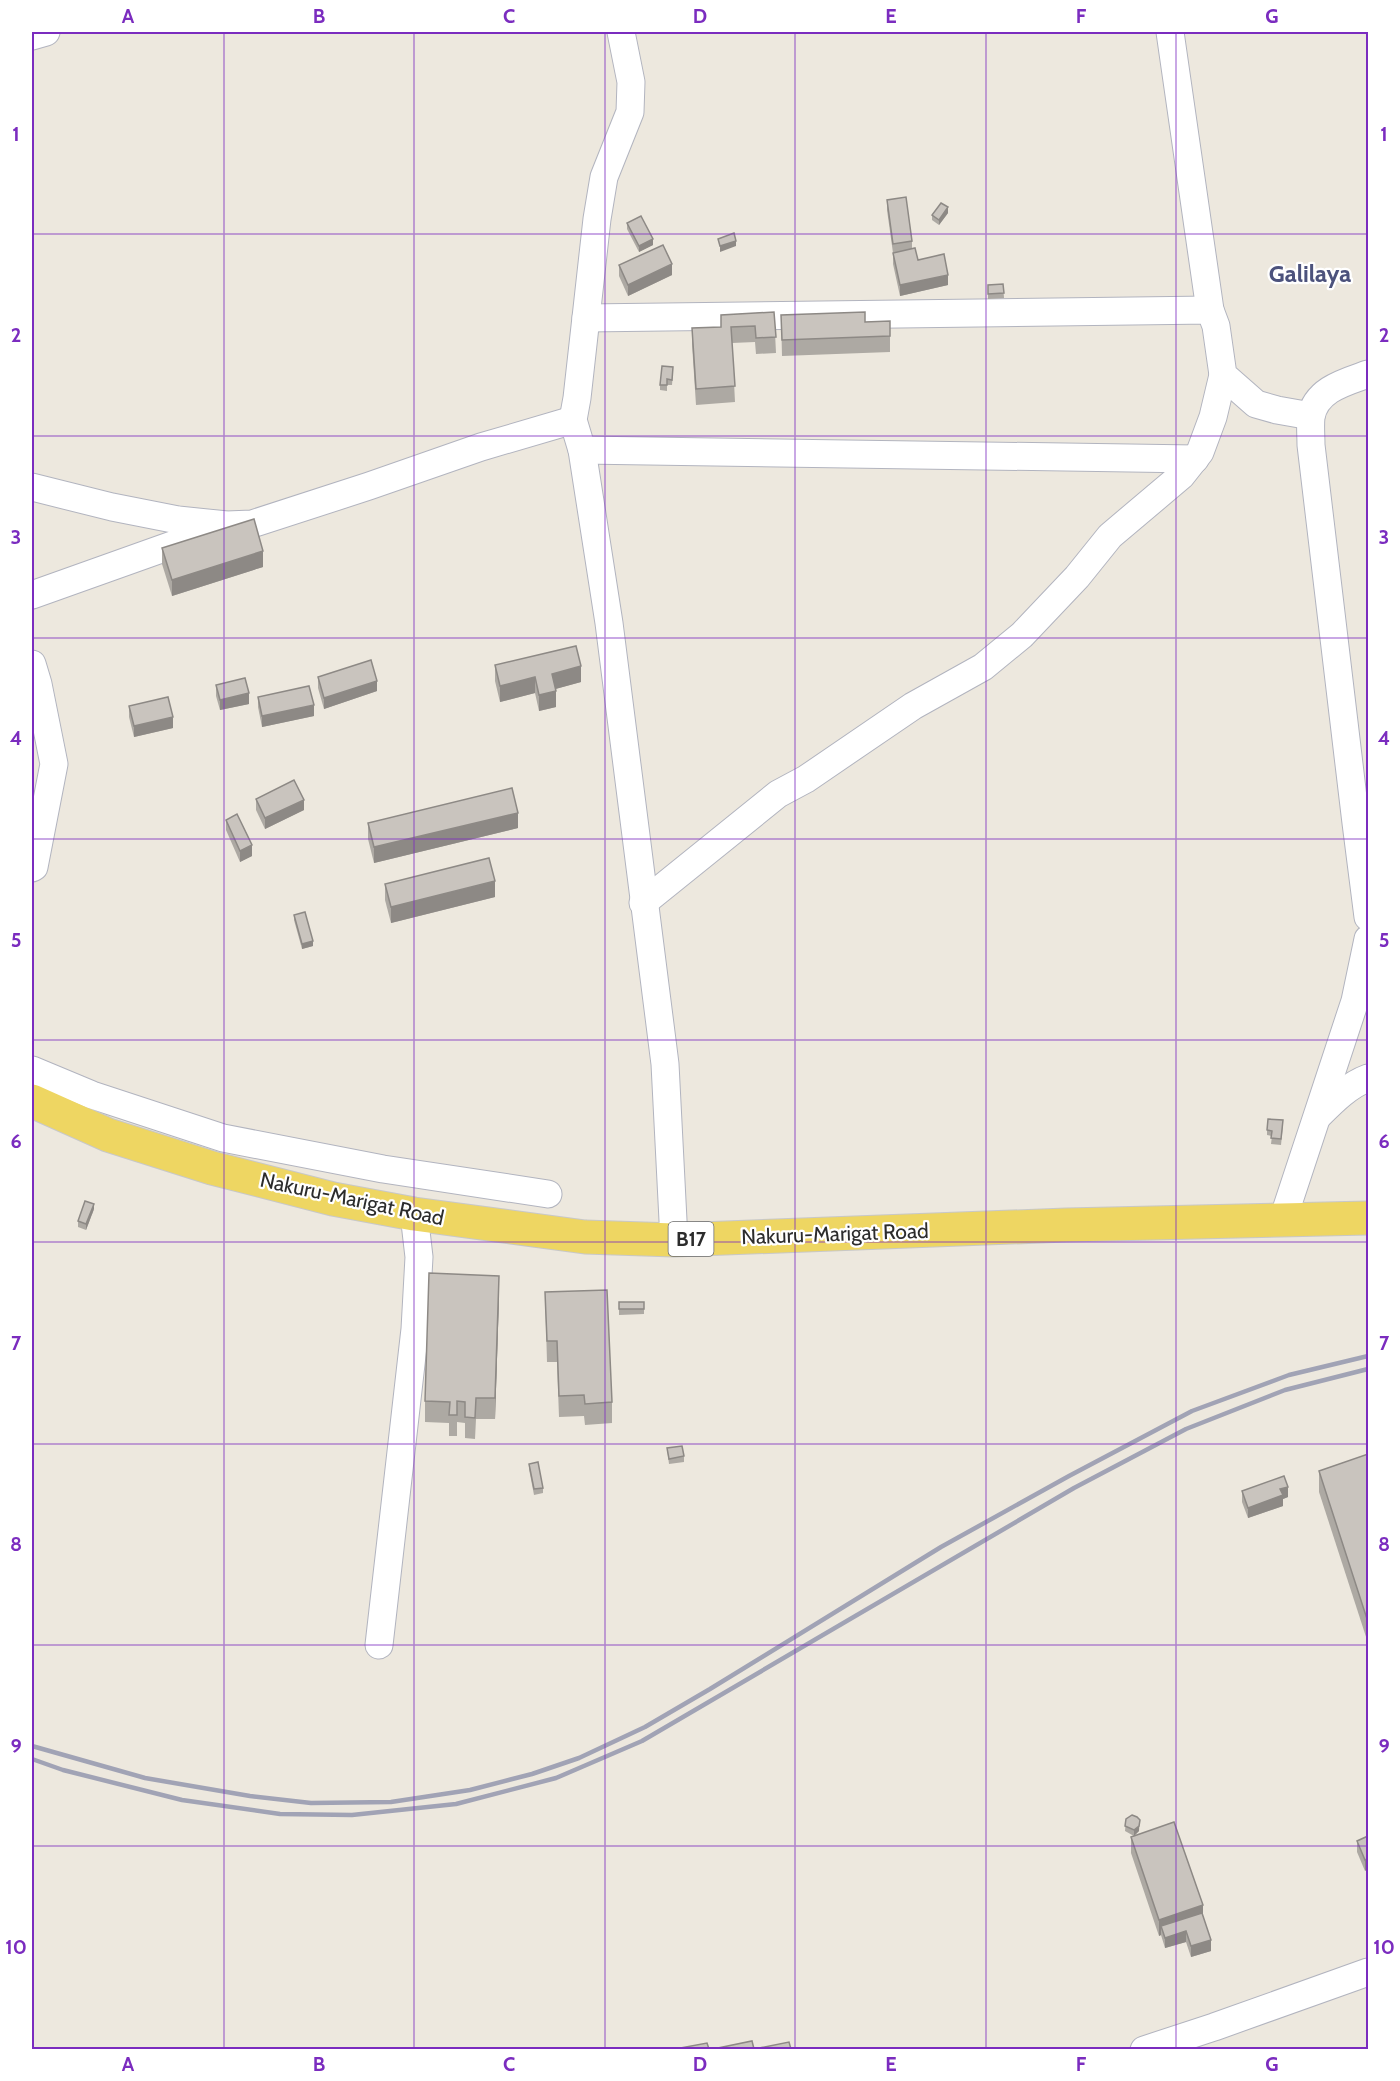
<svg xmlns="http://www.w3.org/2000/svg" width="1400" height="2081" font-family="Cabin,sans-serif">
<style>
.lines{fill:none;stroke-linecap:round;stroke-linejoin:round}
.minor-casing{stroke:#b2b4bf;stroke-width:29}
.major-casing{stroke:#c8c8c8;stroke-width:35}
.minor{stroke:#fff;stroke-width:27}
.major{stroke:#eed662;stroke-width:33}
.rail{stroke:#a1a3b5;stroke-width:4.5}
.wall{fill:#ada9a3}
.shaded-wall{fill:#8d8985}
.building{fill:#c9c4be;stroke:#8d8985;stroke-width:1.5}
.grid{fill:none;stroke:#7b2cbf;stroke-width:1.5;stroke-opacity:0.55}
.labels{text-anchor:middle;stroke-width:4.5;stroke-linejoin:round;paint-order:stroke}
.shield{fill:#fff;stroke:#6b6b6b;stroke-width:1.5}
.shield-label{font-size:20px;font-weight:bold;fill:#2c2c2c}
.street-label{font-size:21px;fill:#2c2c2c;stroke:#fff}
.quarter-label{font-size:24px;font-weight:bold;fill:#4c527c;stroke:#fff}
.neatline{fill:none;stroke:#7b2cbf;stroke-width:2}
.grid-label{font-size:20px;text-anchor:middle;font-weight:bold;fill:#7b2cbf}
</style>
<rect width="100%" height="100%" fill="#ede8de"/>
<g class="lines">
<defs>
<g id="minor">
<path d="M621 32 631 82 630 112 604 177 597 219 577 398 573 420 582 450 609 623 665 1064 674 1240"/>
<path d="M1170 32 1210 310"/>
<path d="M32 36 46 32"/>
<path d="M586 318 1210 310 1216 326 1223 375 1256 404 1277 410 1311 416"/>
<path d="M1368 374C1346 382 1316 389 1311 417 1310 426 1311 436 1311 445L1356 823 1368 917"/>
<path d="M582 450 1195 459"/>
<path d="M32 487 112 507 178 520 227 525 252 524 369 486 481 447 573 420"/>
<path d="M32 595 220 528"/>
<path d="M32 664 38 684 54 764 34 867 32 868"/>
<path d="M643 903 778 794 806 779 913 706 983 667 1022 635 1077 577 1110 536 1181 476 1200 452 1213 417 1223 375"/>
<path d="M32 1070 92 1095 223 1138 383 1169 548 1194"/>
<path d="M1319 1115C1334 1100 1349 1085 1368 1078"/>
<path d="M1283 1219 1355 1001 1368 939"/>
<path d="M379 1645 415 1329 419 1257 414 1214"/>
<path d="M1144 2050 1214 2027 1368 1972"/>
</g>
<path id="major" d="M32 1101 108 1135 212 1168 333 1199 414 1214 585 1237 674 1240 1066 1225 1368 1218"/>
</defs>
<use href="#minor" class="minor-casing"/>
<use href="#major" class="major-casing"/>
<use href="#minor" class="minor"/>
<use href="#major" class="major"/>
<g class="rail">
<path d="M32 1746 145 1778 250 1796 311 1803 391 1802 470 1790 532 1774 579 1758 645 1727 710 1689 941 1547 1069 1476 1192 1411 1289 1375 1368 1356"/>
<path d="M32 1759 63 1770 182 1800 280 1814 352 1815 456 1804 556 1778 642 1741 1074 1488 1186 1429 1285 1390 1368 1369"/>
</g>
</g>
<g class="wall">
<path d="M887 200 912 241V249L918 260 948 285 900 296 893 264V253L887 210Z"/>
<path d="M948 213 939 225 932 220V215Z"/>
<path d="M627 223 653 245 639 252 627 229Z"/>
<path d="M619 265 672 275 628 296 619 276Z"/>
<path d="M1003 284 1004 298 988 299V285Z"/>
<path d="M774 312 776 353 756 354 755 342 732 343 735 402 696 405 692 344V328L721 327V315Z"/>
<path d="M781 315 865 322 890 321V352L782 356Z"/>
<path d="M673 372 672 385H667V391L660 390V385Z"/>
<path d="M162 548 263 567 172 596 162 564Z"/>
<path d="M495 665 581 682 555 689 556 707 539 711 535 693 500 702 495 681Z"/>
<path d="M318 677 377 691 324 709 318 688Z"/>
<path d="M216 685 249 704 220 710 216 696Z"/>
<path d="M258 697 314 716 262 727 258 707Z"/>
<path d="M129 706 173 728 134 737 129 717Z"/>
<path d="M256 799 304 810 265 829 256 810Z"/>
<path d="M226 820 252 856 240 862 226 830Z"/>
<path d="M368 823 518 828 374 863 368 839Z"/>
<path d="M385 884 495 897 391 923 385 900Z"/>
<path d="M294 915 313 946 302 949 294 920Z"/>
<path d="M1283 1125 1281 1145 1271 1144 1272 1136 1267 1135V1130Z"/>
<path d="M94 1209 86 1230 78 1227V1221Z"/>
<path d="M545 1292 612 1402V1423L585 1425 584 1416 559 1417 557 1362H547Z"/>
<path d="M499 1297 495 1419H476L475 1439 465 1438V1423L457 1422V1436H449V1423L425 1422V1401Z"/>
<path d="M619 1302H644V1314L619 1315Z"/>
<path d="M667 1448 684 1456V1462L669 1464Z"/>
<path d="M1368 1454V1643L1319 1492V1471Z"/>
<path d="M529 1464 543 1488V1493L534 1495 529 1469Z"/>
<path d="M1242 1491 1288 1497 1283 1499V1506L1248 1518 1242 1502Z"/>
<path d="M1126 1819 1140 1820 1139 1831 1134 1836 1125 1831Z"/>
<path d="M1368 1836 1365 1871 1357 1852V1841Z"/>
<path d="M1131 1837 1203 1916 1211 1951 1191 1957 1186 1942 1165 1948 1161 1935 1159 1936 1131 1853Z"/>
</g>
<g class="shaded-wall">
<path d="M948 207V213L939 225V220Z"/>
<path d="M653 239V245L639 252V246Z"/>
<path d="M736 241V246L720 252V246Z"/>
<path d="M672 264V275L628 296V285Z"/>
<path d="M948 275V285L900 296V285Z"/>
<path d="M263 551V567L172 596V580Z"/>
<path d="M581 666V682L552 690V674Z"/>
<path d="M535 677V693L500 702V686Z"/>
<path d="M377 681V691L324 709V698Z"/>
<path d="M556 691V707L539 711V695Z"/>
<path d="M249 693V704L220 710V700Z"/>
<path d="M314 705V716L262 727V716Z"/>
<path d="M173 717V728L134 737V726Z"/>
<path d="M304 800V810L265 829V818Z"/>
<path d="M518 813V828L374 863V847Z"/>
<path d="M252 845V856L240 862V851Z"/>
<path d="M495 881V897L391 923V907Z"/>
<path d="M313 941V946L302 949V944Z"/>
<path d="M94 1204V1209L86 1230V1224Z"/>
<path d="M499 1276V1297L495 1419V1398Z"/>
<path d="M1288 1487V1497L1283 1499V1506L1248 1518V1508L1280 1489Z"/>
<path d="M1139 1826V1831L1134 1836V1830Z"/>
<path d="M1368 1858V1869L1365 1871V1860Z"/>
<path d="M1203 1905V1921L1161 1926V1935L1159 1936V1920Z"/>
<path d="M1186 1931V1942L1165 1948V1938Z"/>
<path d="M1211 1940V1951L1191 1957V1946Z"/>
</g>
<g class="building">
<path d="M906 197 912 241 893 244 887 200Z"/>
<path d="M941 203 948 207 939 220 932 215Z"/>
<path d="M641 216 653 239 639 246 627 223Z"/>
<path d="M734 233 736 241 720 246 718 239Z"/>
<path d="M663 245 672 264 628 285 619 265Z"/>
<path d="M915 248 918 260 944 254 948 275 900 285 893 253Z"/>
<path d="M1003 284 1004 293 988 294V285Z"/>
<path d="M774 312 776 337 756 338 755 326 731 327 735 386 696 389 692 328 721 327V315Z"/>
<path d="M865 312V322L890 321V336L782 340 781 315Z"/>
<path d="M662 366 673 367 672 380 667 379V385H660Z"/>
<path d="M254 519 263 551 172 580 162 548Z"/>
<path d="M576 646 581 666 552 674 556 691 539 695 535 677 500 686 495 665Z"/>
<path d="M371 660 377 681 324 698 318 677Z"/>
<path d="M245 678 249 693 220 700 216 685Z"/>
<path d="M309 686 314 705 262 716 258 697Z"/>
<path d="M168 697 173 717 134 726 129 706Z"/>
<path d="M294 780 304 800 265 818 256 799Z"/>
<path d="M512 788 518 813 374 847 368 823Z"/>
<path d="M237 814 252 845 240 851 226 820Z"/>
<path d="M489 858 495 881 391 907 385 884Z"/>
<path d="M305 912 313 941 302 944 294 915Z"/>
<path d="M1268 1119 1283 1120 1281 1139 1271 1138 1272 1131 1267 1130Z"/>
<path d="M85 1201 94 1204 86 1224 78 1221Z"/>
<path d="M429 1273 499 1276 495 1398H476L475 1418 465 1417V1402L457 1401V1415H449L450 1402 425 1401Z"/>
<path d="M607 1290 612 1402 585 1404 584 1395 559 1396 557 1341H547L545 1292Z"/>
<rect x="619" y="1302" width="25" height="7"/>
<path d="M682 1446 684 1456 669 1459 667 1448Z"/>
<path d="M1368 1454V1622L1319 1471Z"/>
<path d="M538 1462 543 1488 534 1489 529 1464Z"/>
<path d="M1284 1476 1288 1487 1280 1489 1283 1495 1248 1508 1242 1491Z"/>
<path d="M1132 1815 1137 1817 1140 1820 1139 1826 1134 1830 1125 1826 1126 1819Z"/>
<path d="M1174 1822 1203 1905 1159 1920 1131 1837Z"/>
<path d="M1368 1836V1858L1365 1860 1357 1841Z"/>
<path d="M1202 1913 1211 1940 1191 1946 1186 1931 1165 1938 1161 1926Z"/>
<path d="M752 2041 754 2049 789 2042 791 2049H713Z"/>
<path d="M707 2043 709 2049H675Z"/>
</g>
<path class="grid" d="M224 32V2050M414 32V2050M605 32V2050M795 32V2050M986 32V2050M1176 32V2050M32 234H1368M32 436H1368M32 638H1368M32 839H1368M32 1040H1368M32 1242H1368M32 1444H1368M32 1645H1368M32 1846H1368"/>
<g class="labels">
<rect class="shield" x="668.5" y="1222" width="45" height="34" rx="4.5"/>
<g class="shield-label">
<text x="691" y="1246">B17</text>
</g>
<g class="street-label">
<text transform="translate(352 1199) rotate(12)" y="7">Nakuru-Marigat Road</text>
<text transform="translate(835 1234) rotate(-2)" y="7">Nakuru-Marigat Road</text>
</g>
<g class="quarter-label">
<text x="1310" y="282">Galilaya</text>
</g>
</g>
<rect width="1400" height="2081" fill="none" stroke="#ffffff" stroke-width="66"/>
<rect x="33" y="33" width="1334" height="2015" class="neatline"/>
<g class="grid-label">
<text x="128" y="23">A</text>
<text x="319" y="23">B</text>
<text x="509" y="23">C</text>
<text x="700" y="23">D</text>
<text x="891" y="23">E</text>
<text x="1081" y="23">F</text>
<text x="1272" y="23">G</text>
<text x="16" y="141">1</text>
<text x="1384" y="141">1</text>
<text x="16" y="342">2</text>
<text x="1384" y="342">2</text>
<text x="16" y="544">3</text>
<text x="1384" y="544">3</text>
<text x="16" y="745">4</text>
<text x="1384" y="745">4</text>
<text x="16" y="947">5</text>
<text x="1384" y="947">5</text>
<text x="16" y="1148">6</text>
<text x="1384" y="1148">6</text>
<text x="16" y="1350">7</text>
<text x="1384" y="1350">7</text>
<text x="16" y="1551">8</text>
<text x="1384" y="1551">8</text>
<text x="16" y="1753">9</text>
<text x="1384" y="1753">9</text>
<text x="16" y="1954">10</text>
<text x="1384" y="1954">10</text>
<text x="128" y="2071">A</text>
<text x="319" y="2071">B</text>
<text x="509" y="2071">C</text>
<text x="700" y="2071">D</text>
<text x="891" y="2071">E</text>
<text x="1081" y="2071">F</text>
<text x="1272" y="2071">G</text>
</g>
</svg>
